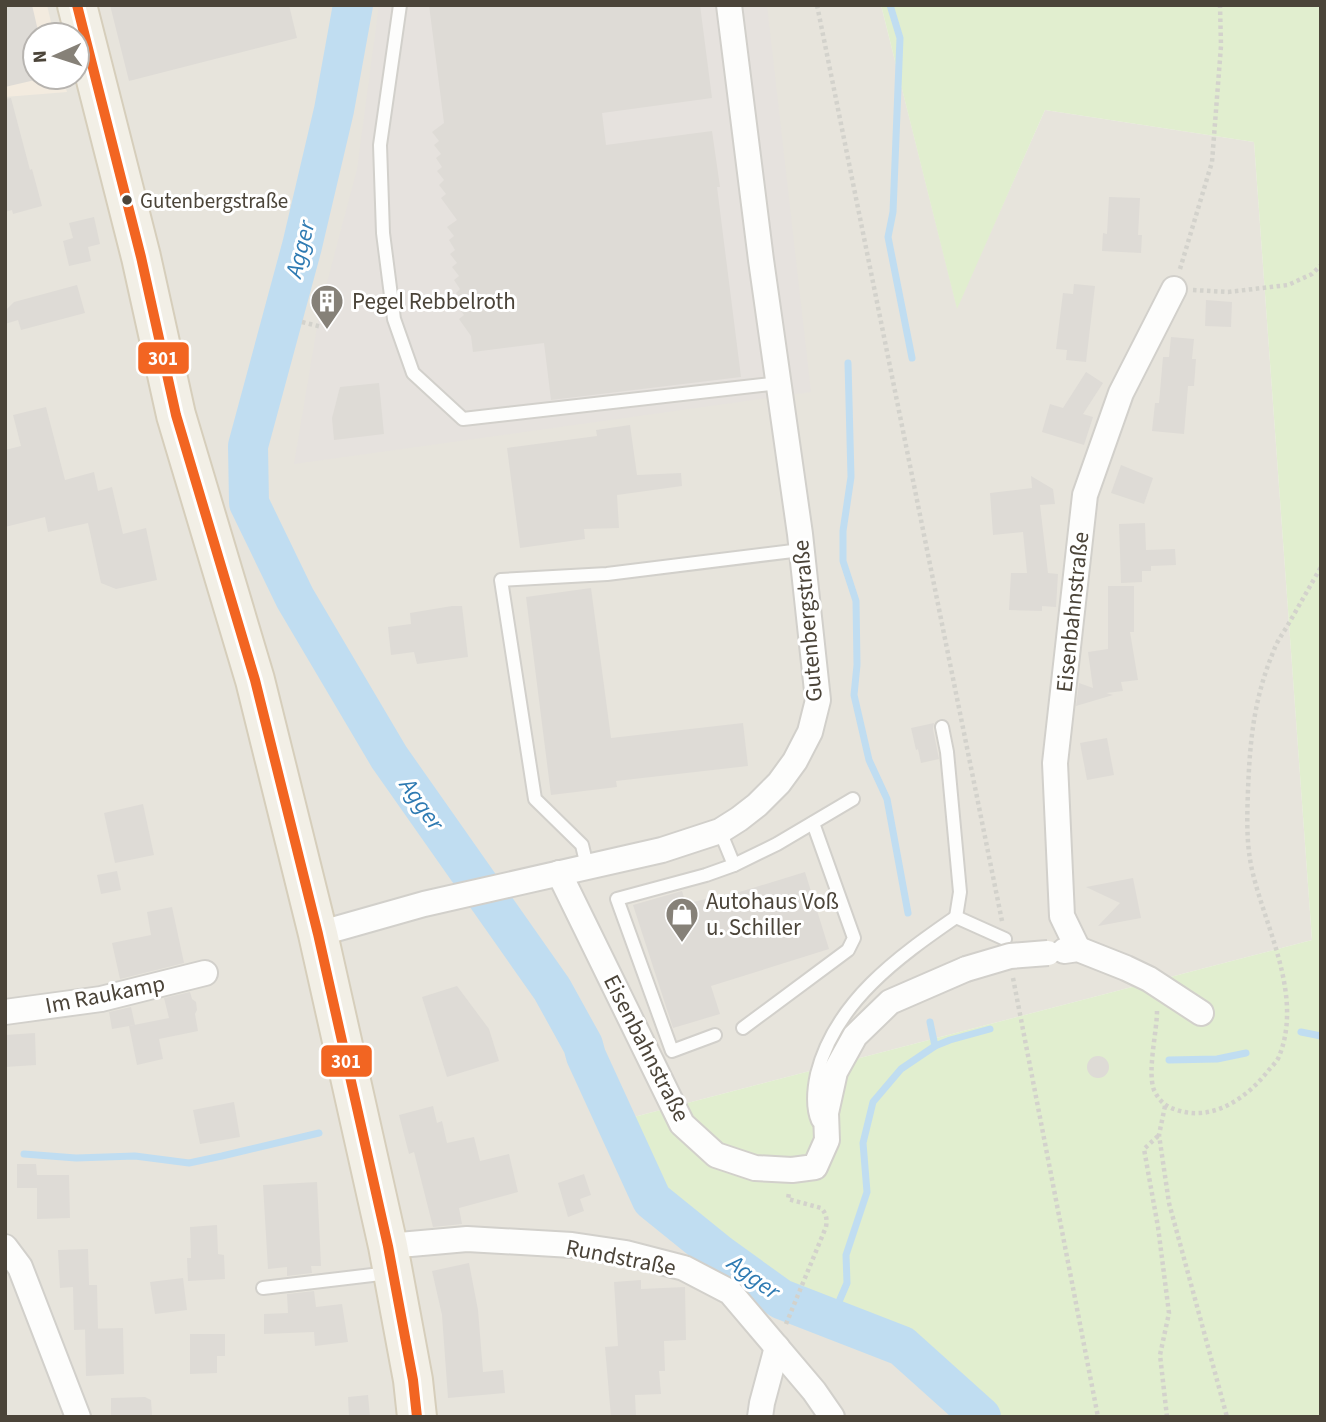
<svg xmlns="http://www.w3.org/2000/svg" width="1326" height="1422" font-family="'Source Sans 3',sans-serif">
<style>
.residential{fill:#e7e4dc;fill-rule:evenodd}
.commercial{fill:#f3ebdf}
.industrial{fill:#e6e2de}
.green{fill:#e1eecf}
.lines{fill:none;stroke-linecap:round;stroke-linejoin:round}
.stream{stroke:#c0ddf1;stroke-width:7}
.river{stroke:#c0ddf1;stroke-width:40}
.building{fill:#dedbd6}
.lane-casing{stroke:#d2d0cb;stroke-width:16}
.street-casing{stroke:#d2d0cb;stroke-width:28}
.primary-casing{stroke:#d6cebb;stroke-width:42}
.path{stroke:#d3d2cc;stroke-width:4.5;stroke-dasharray:3.5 3.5;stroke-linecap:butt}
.lane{stroke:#fdfdfc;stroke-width:12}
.street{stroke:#fdfdfc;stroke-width:24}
.primary{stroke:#f2efe6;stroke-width:38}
.street-bridge-casing{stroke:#d2d0cb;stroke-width:28;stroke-linecap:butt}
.street-bridge{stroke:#fdfdfc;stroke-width:24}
.bus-1-casing{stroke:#fff;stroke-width:16}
.bus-1{stroke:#f26522;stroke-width:10}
.bus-dot{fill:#4b4439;stroke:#fff;stroke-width:2.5}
.labels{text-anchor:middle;stroke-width:6;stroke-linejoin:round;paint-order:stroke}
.bus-label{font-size:21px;fill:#4b4439;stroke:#fff;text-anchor:start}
.poi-label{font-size:23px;fill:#4b4439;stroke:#fff;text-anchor:start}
.street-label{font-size:23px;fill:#4b4439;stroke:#fff}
.water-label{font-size:24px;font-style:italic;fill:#2e7ab2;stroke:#fff}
.line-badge{stroke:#fff;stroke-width:2.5}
.badge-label{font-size:19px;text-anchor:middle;font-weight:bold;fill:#fff}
</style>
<rect width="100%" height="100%" fill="#f4f2ee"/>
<path class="residential" d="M5 5H881L957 307 1045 110 1254 142 1312 940 630 1118 631 1202 843 1309 963 1417H5ZM35 35H77V77H35Z"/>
<path class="commercial" d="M5 5H47L54 35H35V77H63L67 92 5 97Z"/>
<path class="industrial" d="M379 5H767L811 392 294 464 320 309 357 169Z"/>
<path class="green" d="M881 5H1321V1417H963L843 1309 631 1202 630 1118 1312 940 1254 142 1045 110 957 309Z"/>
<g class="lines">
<g class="stream">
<path d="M890 5 900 38 893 212 888 237 912 358"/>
<path d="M848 363 851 477 843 531V561L856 601 857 665 854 695 869 760 887 799 908 913"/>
<path d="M1301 1032 1321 1036"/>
<path d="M935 1046 950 1040 990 1029"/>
<path d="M1169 1060 1217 1059 1246 1053"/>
<path d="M24 1154 76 1158 135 1156 189 1163 222 1156 319 1133"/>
<path d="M832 1318 847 1283 846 1255 867 1192 863 1143 873 1102 901 1069 935 1046 930 1022"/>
</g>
<path class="river" d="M353 5 334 110 302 246 248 446 249 503 295 598 389 757 552 989 583 1045 586 1056 652 1200 720 1255 781 1299 902 1346 981 1417"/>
</g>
<g class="building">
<path d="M5 5H32L39 35H35V80L5 87Z"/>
<path d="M110 5H289L297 38 129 81Z"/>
<path d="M429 5H700L712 98 602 113 606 145 712 131 720 187H717L741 377 551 400 544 343 473 352 471 336 459 319 464 315 457 306 462 302 456 293 460 289 454 280 459 276 452 267 457 263 450 254 455 250 449 240 454 236 447 227 457 220 441 198 446 194 439 185 444 180 437 171 442 167 436 158 441 154 434 145 439 141 432 132 444 123Z"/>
<path d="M11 98 30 170 32 169 42 206 13 214 12 210 5 212V99Z"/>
<path d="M1109 197 1140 198 1138 235H1142L1141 253 1102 251 1103 233 1107 234Z"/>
<path d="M94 217 100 244 88 247 91 261 69 266 63 241 73 238 69 223Z"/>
<path d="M1074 284 1095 286 1086 362 1066 360 1067 350 1056 349 1063 293 1073 294Z"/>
<path d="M77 285 85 313 21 330 18 320 5 324V311L14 302Z"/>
<path d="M1206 300 1232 302 1231 327 1205 326Z"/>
<path d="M1171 337 1194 339 1192 359H1196L1194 386H1188L1184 434 1152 431 1155 403H1159L1163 357H1169Z"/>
<path d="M1086 372 1103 383 1083 414 1093 417 1084 445 1042 432 1050 404 1063 408Z"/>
<path d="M379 383 384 434 334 440 332 418 340 387Z"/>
<path d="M46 407 65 480 94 472 98 491 112 487 123 534 146 528 157 580 116 589 101 583 88 523 48 532 45 517 5 527V450L21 446 13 415Z"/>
<path d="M630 425 637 475 681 473 682 486 617 495 619 528 584 529 585 539 520 548 507 448 597 436 596 430Z"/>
<path d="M1121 465 1153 478 1144 504 1111 493Z"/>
<path d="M1031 476 1053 489 1055 504 1040 505 1048 573 1058 574 1056 607 1042 606V611L1009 610 1011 573H1027L1023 532 993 535 990 493 1032 488Z"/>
<path d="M1145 523 1146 550 1175 549 1176 565 1151 566V571H1142V582L1121 583 1119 524Z"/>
<path d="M1108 586H1134V632H1130L1138 680 1121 682 1123 691 1106 693 1113 695 1076 706 1079 683 1093 688 1088 652 1108 649Z"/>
<path d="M591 588 611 738 743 723 748 766 616 781 617 787 551 795 526 597Z"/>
<path d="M452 606H462L468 657 417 664 414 652 391 655 388 627 411 624 410 613Z"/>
<path d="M934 723 933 729 939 759 921 763 918 749 916 750 911 728Z"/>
<path d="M1107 738 1114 775 1087 780 1080 743Z"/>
<path d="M143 804 154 855 115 863 104 813Z"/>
<path d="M117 871 121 890 101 894 97 875Z"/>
<path d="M805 872 829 949 711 986 720 1014 673 1028 633 905 682 891 686 904 709 898 710 901Z"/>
<path d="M1133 878 1141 918 1098 926 1120 903 1086 887Z"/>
<path d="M172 907 184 963 120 979 112 943 151 935 147 912Z"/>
<path d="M457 986 489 1029 499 1061 447 1077 422 997Z"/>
<path d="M190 992 192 999 196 1002 197 1010 195 1014 198 1031 159 1039 163 1059 137 1065 129 1026 169 1018 164 998Z"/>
<path d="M131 1007 135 1025 112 1029 109 1012Z"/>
<path d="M35 1033 36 1065 5 1067V1035Z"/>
<circle cx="1098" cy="1067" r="11"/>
<path d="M234 1102 240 1137 200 1144 193 1110Z"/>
<path d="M433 1106 437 1123 442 1121 447 1143 474 1137 480 1161 509 1154 518 1192 459 1208 462 1224 433 1227 414 1152 409 1154 399 1115Z"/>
<path d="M17 1164H36L37 1175H69L70 1218 37 1219V1188H17Z"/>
<path d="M584 1174 591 1195 580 1199 584 1211 568 1217 558 1183Z"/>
<path d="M317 1182 321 1266H311L312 1273 287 1276V1267L268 1269 263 1185Z"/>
<path d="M217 1225 218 1254 224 1255 225 1279 188 1281 187 1258H191L190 1227Z"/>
<path d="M88 1249 89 1285H97L98 1329 74 1330 73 1287 60 1288 58 1250Z"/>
<path d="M469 1263 478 1310 483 1372 503 1370 505 1393 448 1398 442 1315 432 1271Z"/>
<path d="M183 1278 187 1310 155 1314 150 1282Z"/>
<path d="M641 1280V1289L685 1287 686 1340 664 1341 665 1371H659L661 1394 635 1395 636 1417H611L605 1347 618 1346 614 1282Z"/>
<path d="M314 1291 316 1307 342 1304 348 1342 315 1346 314 1332 264 1334V1314L288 1313 287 1294Z"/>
<path d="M123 1328 124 1374 86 1376 85 1329Z"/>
<path d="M190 1334H225V1356H217V1373L190 1374Z"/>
<path d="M368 1395 370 1417H349L348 1397Z"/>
<path d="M145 1397 151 1400 152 1415H143V1417H111V1398Z"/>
</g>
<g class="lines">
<defs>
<g id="lane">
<path d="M400 5 380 145 383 233 394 319 413 373 463 419 779 383"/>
<path d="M942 727 947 752 960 892 956 917"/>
<path d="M720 831 734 865 777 844 853 799"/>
<path d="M587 866 582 845 535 799 501 580 607 574 801 550"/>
<path d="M743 1028 848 950 854 938 813 823"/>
<path d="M715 1035 672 1051 617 899 706 875 734 865"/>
<path d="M818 1121C812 1107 814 1088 817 1074 835 1002 898 957 956 917L1005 939"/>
<path d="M263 1288 389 1273"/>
</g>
<g id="street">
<path d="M559 873 682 1124 716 1155 755 1168 792 1170 815 1167 827 1140 826 1113 835 1072 855 1036 890 1002 966 969"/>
<path d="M318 934 424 904 662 850 720 831 739 819 757 805 779 783 795 761 810 732 818 700 800 534 761 260 729 5"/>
<path d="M1078 949 1062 916 1055 763 1085 495 1121 393 1174 289"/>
<path d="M1064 951 1078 949 1126 968 1149 979 1201 1013"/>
<path d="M5 1012 101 999 205 973"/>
<path d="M388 1246 467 1239 572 1245 626 1253 684 1268 730 1292 814 1391 832 1417"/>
<path d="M5 1247 20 1267 78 1417"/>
<path d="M760 1417 762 1403 777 1347"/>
</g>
<path id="primary" d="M77 5 141 257 176 415 255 680 318 934 388 1246 413 1380 417 1417"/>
</defs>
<use href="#lane" class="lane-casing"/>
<use href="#street" class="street-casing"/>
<use href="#primary" class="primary-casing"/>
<g class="path">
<path d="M817 5 1002 921"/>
<path d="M1180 269 1212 162 1221 46 1220 5"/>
<path d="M1193 290 1228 292 1288 285 1312 274 1321 265"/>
<path d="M302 322 322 327"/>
<path d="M1013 978 1098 1417"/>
<path d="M1157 1011C1157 1032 1147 1071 1154 1090 1159 1101 1166 1107 1177 1110 1212 1122 1247 1098 1268 1071 1272 1066 1278 1061 1280 1054 1302 995 1267 931 1253 874 1246 846 1247 819 1248 790 1250 739 1254 698 1274 650 1277 641 1284 632 1289 623 1300 604 1310 586 1321 567"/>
<path d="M1165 1106 1159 1135 1169 1203 1227 1417"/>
<path d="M1158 1136 1144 1149 1158 1227 1169 1313 1160 1355 1167 1417"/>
<path d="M786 1324 826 1227C827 1220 827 1214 821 1208L788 1199 789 1193"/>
</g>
<use href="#lane" class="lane"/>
<use href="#street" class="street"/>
<use href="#primary" class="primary"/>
<defs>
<path id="street-bridge" d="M966 969 1010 956 1048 953"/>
</defs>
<use href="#street-bridge" class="street-bridge-casing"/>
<use href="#street-bridge" class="street-bridge"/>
<defs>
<path id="bus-1" d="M77 5 141 257 176 415 255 680 318 934 388 1246 413 1380 417 1417"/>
</defs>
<use href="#bus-1" class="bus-1-casing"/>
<use href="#bus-1" class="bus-1"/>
</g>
<defs>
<symbol id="building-pin" viewBox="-11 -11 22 30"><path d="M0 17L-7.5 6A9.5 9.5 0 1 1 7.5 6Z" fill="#868178" stroke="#fff"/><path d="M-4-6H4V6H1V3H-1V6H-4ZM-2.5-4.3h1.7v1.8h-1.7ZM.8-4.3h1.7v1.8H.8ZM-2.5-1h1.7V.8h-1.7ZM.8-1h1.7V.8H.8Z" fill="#fff"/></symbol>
<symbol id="shop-pin" viewBox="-11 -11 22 30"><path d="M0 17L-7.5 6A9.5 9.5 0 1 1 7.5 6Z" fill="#868178" stroke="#fff"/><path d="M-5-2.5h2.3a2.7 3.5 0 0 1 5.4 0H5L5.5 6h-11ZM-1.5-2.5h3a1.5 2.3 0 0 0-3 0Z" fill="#fff"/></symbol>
</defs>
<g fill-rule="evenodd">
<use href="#building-pin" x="308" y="282" width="38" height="52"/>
<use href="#shop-pin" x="663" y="895" width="38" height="52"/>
</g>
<circle class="bus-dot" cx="127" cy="200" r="6"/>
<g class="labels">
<g class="bus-label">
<text x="140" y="208">Gutenbergstraße</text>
</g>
<g class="poi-label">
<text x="352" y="309">Pegel Rebbelroth</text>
<text x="706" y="909">Autohaus Voß<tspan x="706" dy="26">u. Schiller</tspan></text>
</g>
<g class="street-label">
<text transform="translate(1072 612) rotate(-84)" y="8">Eisenbahnstraße</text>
<text transform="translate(807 621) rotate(-95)" y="8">Gutenbergstraße</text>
<text transform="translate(105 994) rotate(-11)" y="8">Im Raukamp</text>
<text transform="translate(647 1048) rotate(63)" y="8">Eisenbahnstraße</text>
<text transform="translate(621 1257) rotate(11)" y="8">Rundstraße</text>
</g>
<g class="water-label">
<text transform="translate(300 249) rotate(-76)" y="8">Agger</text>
<text transform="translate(422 804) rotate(55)" y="8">Agger</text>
<text transform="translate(754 1277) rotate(36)" y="8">Agger</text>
</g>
</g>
<g class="line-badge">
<rect x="137" y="341" width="53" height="34" rx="7" fill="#f26522"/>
<rect x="320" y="1044" width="53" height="34" rx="7" fill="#f26522"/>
</g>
<g class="badge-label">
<text x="163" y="365">301</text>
<text x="346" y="1068">301</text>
</g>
<rect width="1326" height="1422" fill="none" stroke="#4b4439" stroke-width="14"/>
<g transform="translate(56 56) rotate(267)"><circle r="33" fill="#ffffff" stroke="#b7b4b0" stroke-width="2"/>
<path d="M0-5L12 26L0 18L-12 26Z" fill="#868178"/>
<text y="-10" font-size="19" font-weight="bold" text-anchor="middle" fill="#4b4439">N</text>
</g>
</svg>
